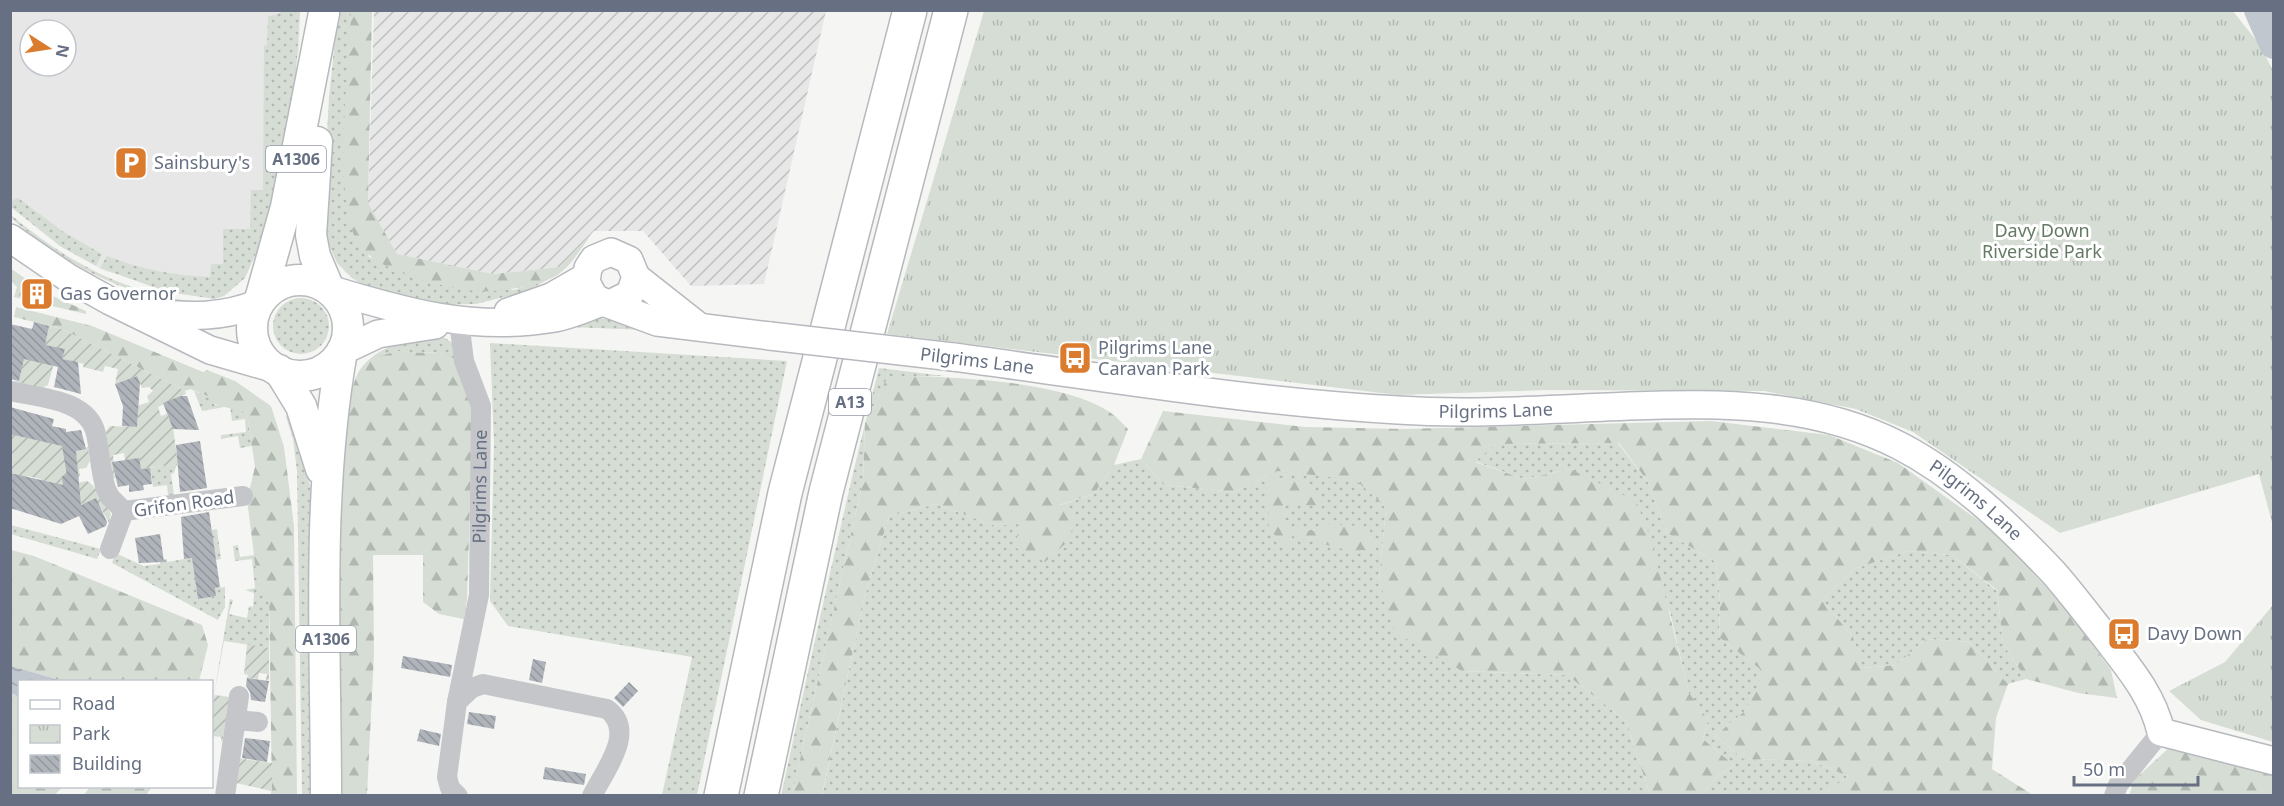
<svg xmlns="http://www.w3.org/2000/svg" width="2284" height="806" font-family="'Noto Sans',sans-serif">
<style>
.built{fill:#e6e7e6;fill-rule:evenodd}
.industrial{fill:url(#industrial-furrows)}
.grass{fill:url(#grass-dots)}
.forest{fill:url(#forest-firs)}
.park{fill:url(#park-tufts)}
.garden{fill:url(#garden-furrows)}
.water{fill:url(#water-waves)}
.lines{fill:none;stroke-linecap:round;stroke-linejoin:round}
.river{stroke:#c1c7ce;stroke-width:30}
.building{fill:url(#building-back-hatch)}
.secondary-casing{stroke:#b6b9be;stroke-width:30}
.primary-casing{stroke:#b7b9bd;stroke-width:33}
.highway-casing{stroke:#b6b8bc;stroke-width:36}
.street{stroke:#c4c6ca;stroke-width:20}
.secondary{stroke:#fff;stroke-width:27}
.primary{stroke:#fff;stroke-width:30}
.highway{stroke:#fff;stroke-width:33}
.secondary-bridge-casing{stroke:#b6b9be;stroke-width:30;stroke-linecap:butt}
.secondary-bridge{stroke:#fff;stroke-width:27}
.labels{text-anchor:middle;stroke-width:6;stroke-linejoin:round;paint-order:stroke}
.shield{fill:#fff;stroke:#949ba8;stroke-width:1.5}
.shield-label{font-size:16px;font-weight:bold;fill:#667082}
.poi-label{font-size:18px;fill:#667082;stroke:#fff;text-anchor:start}
.park-label{font-size:18px;fill:#657a65;stroke:#fff}
.street-label{font-size:18px;fill:#667082;stroke:#fff}
</style>
<defs>
<pattern id="industrial-furrows" width="10" height="10" patternUnits="userSpaceOnUse" patternTransform="scale(1.5)"><rect width="10" height="10" fill="#e6e7e6"/><path d="M-1 1l2-2M0 10L10 0M9 11l2-2" fill="none" stroke="#bec0c0"/></pattern>
<pattern id="grass-dots" width="8" height="8" patternUnits="userSpaceOnUse" patternTransform="scale(1.5)"><rect width="8" height="8" fill="#d6ddd4"/><path d="M2 2h.1M6 6h.1" fill="none" stroke="#b1b8b1" stroke-width="1.8" stroke-linecap="round"/></pattern>
<pattern id="forest-firs" width="22" height="20" patternUnits="userSpaceOnUse" patternTransform="scale(1.5)"><rect width="22" height="20" fill="#d6ddd4"/><path d="M5 1l3.5 6h-7zM16 11l3.5 6h-7z" fill="#b1b8b1"/></pattern>
<pattern id="park-tufts" width="24" height="20" patternUnits="userSpaceOnUse" patternTransform="scale(1.5)"><rect width="24" height="20" fill="#d6ddd4"/><path d="M3 7l-1-3M5 7V3M7 7l1-3M15 17l-1-3M17 17v-4M19 17l1-3" fill="none" stroke="#b1b8b1"/></pattern>
<pattern id="garden-furrows" width="10" height="10" patternUnits="userSpaceOnUse" patternTransform="scale(1.5)"><rect width="10" height="10" fill="#d6ddd4"/><path d="M-1 1l2-2M0 10L10 0M9 11l2-2" fill="none" stroke="#b1b8b1"/></pattern>
<pattern id="water-waves" width="16" height="10" patternUnits="userSpaceOnUse" patternTransform="scale(1.5)"><rect width="16" height="10" fill="#c1c7ce"/><path d="M0 5q4-4 8 0t8 0" fill="none" stroke="#a1a6ad"/></pattern>
<pattern id="building-back-hatch" width="6" height="6" patternUnits="userSpaceOnUse" patternTransform="scale(1.5)"><rect width="6" height="6" fill="#afb3ba"/><path d="M-1 5l2 2M0 0l6 6M5-1l2 2" fill="none" stroke="#92969d"/></pattern>
</defs>
<rect width="100%" height="100%" fill="#f5f6f3"/>
<path class="built" d="M10 11H300L299 50 258 240 206 294 105 271 60 246 11 207ZM30 30H66V66H30Z"/>
<path class="industrial" d="M374 11H826L764 284 691 286 643 231H594L560 267 493 274 397 254 368 203Z"/>
<g class="grass">
<path d="M283 11H300L295 87 281 161 263 238 245 278 224 296 215 299 167 292 100 268 107 256C140 269 175 276 210 277L211 264H223V229H250L251 190H263L264 46 267 45 268 16 276 15Z"/>
<path d="M338 11H351L346 186 369 257 514 290 559 274 524 292 476 304 433 305 370 289 352 278 337 263 322 229 329 97Z"/>
<path d="M18 198 65 233 102 254 96 266 60 246 11 207V201Z"/>
<path d="M10 214C65 261 126 294 199 302L198 305C124 296 67 266 11 218Z"/>
<circle cx="301" cy="326" r="28"/>
<path d="M594 318 612 319 645 330 570 327Z"/>
<path d="M442 336 454 344 458 361 434 352 409 353 403 350 374 359 362 367C383 342 411 341 442 336Z"/>
<path d="M490 343 787 361 697 795H662L692 657 508 626 490 601 494 444Z"/>
<path d="M879 368 945 376 888 377 865 423 863 481 792 795 781 796C812 653 843 509 879 368Z"/>
<path d="M194 391 210 397 215 405 230 406 247 413 252 446 240 448 238 436 221 439V435L246 432 245 419 232 421 230 406 202 411Z"/>
<path d="M290 415 308 471 312 505 311 795H302L297 471 293 439 286 417Z"/>
<path d="M1618 443 1648 482 1667 533 1716 562 1720 601 1719 637 1765 672 1746 710 1715 736 1744 759 1811 761 1848 776 1824 795H1701L1718 775 1735 766 1703 739 1708 720 1689 694 1670 612 1570 469 1524 479 1474 461 1496 444Z"/>
<path d="M1141 459 1164 485 1235 492 1277 471 1356 479 1386 508 1379 580 1462 671 1567 675 1626 721 1650 795 822 796 864 599 889 516 936 504 996 526 1094 494 1114 465Z"/>
<path d="M177 464 174 473 171 474 174 495H168L167 485 153 487 150 468Z"/>
<path d="M11 525 101 549 97 559 11 534Z"/>
<path d="M217 529 221 559 212 561 210 552 192 555 198 598 216 596 215 588 225 587V607L218 620 112 563 115 553 144 566 160 564V560L167 559V562L190 558 187 542 212 538V530Z"/>
<path d="M238 545 240 557 255 555 259 593 269 596V648L224 641 212 706 230 599 233 600 229 614 247 618 249 606 253 607 254 593 245 590 255 588 252 559 235 561 233 546Z"/>
<path d="M1908 551 1952 555 1997 591 2003 644 2026 679 2008 684 1969 642 1926 639 1896 665 1862 668 1853 637 1822 600 1854 569Z"/>
</g>
<g class="forest">
<path d="M351 11H372L368 203 397 254 493 274 560 267 594 231C584 243 573 264 560 273 543 286 497 293 476 291 444 288 368 270 355 238 333 184 349 70 351 11Z"/>
<path d="M10 268 36 286 35 288 86 311V314L14 297 17 287 11 281Z"/>
<path d="M16 307 92 326 203 372 207 370 235 381 271 406 284 447 294 526 297 795H272L269 596 259 594 247 500 255 467 247 413C235 408 222 408 211 402L210 397 190 389 185 391 62 329 14 317Z"/>
<path d="M403 350 409 353 443 352 458 361 473 410 467 600 464 619 439 614 423 602V555H373L374 654 367 795 338 796C338 729 328 403 362 367 371 357 391 353 403 350Z"/>
<path d="M888 376C946 376 1064 380 1111 413 1117 417 1123 424 1128 429L1114 465 1094 494 1059 505 1076 522 1065 544 1045 562 1014 547 1021 524 996 526 936 504 889 516 864 599 822 795H792L863 481 865 423Z"/>
<path d="M1163 411 1305 427 1404 429 1711 421 1829 435 1898 463 1999 535 2065 608 2111 670 2117 698 2078 693 2026 679 2003 644 1997 590 1952 555 1908 551 1854 569 1822 600 1853 637 1863 668 1896 665 1926 639 1969 642 2008 684 1996 718 1992 769 2033 795H1824L1848 776 1811 761 1744 759 1715 736 1746 710 1764 672 1719 637 1720 601 1716 562 1667 533 1648 482 1619 443 1496 444 1475 462 1524 479 1570 469 1636 501 1651 539 1689 693 1708 720 1703 739 1735 766 1718 775 1701 795H1650L1626 721 1567 675 1462 671 1396 633 1379 580 1386 508 1356 480 1277 471 1269 476 1303 481 1324 506 1284 504 1283 527 1320 532 1325 524 1351 525 1371 532 1376 549 1351 551 1292 536 1288 546 1269 530 1267 476 1235 492 1164 485 1141 459Z"/>
<path d="M11 550 34 556 202 625 208 645 199 681H63L11 666Z"/>
<path d="M10 693 19 697 20 786 62 787 55 795H11Z"/>
<path d="M2171 746 2213 755 2273 776V794L2129 796 2134 780Z"/>
<path d="M90 787H152L146 795 83 796Z"/>
</g>
<g class="park">
<path d="M2232 10 2260 45 2273 71V526L2259 474 2060 533 1913 432 1856 409 1764 391 1548 390 1398 395 887 334 984 11Z"/>
<path d="M2273 605V742L2201 720 2169 691 2225 662Z"/>
</g>
<g class="garden">
<path d="M49 326 62 329 185 391 186 394 158 407 161 416 167 414 173 427 178 464 141 469 125 460 124 453 113 455 115 478 112 479 106 431 110 426 137 427 138 413 130 408 149 402 147 396 153 391 149 387 142 388 137 376 115 384 118 369 105 366 103 372 83 367 84 364 62 359 64 350 54 363 48 385 42 388 11 381H19L24 358 40 362 30 337 31 329 47 333Z"/>
<path d="M12 432 60 433 64 453 88 447 90 461 86 468 79 469 80 475 65 497H37L41 479 27 476 23 491 11 479Z"/>
<path d="M87 481C97 486 105 504 111 514L109 523 96 499 84 504 78 503 76 483Z"/>
<path d="M247 644 269 648V680H266L267 674 259 673 258 679 247 678 248 675 244 674Z"/>
<path d="M215 695 229 697 222 744 221 737 212 736V707Z"/>
<path d="M236 758 272 763V795L271 791 236 783Z"/>
</g>
<path class="water" d="M10 666H11L63 681 20 682 19 697 11 693Z"/>
<g class="lines">
<path class="river" d="M2259 10 2274 44"/>
</g>
<g class="building">
<path d="M34 322 49 326 45 345 65 349 62 359 78 362 81 394 54 387 58 367 24 359 19 381 10 379V324L32 329Z"/>
<path d="M137 376 140 383 137 427 122 426 123 406 115 384Z"/>
<path d="M181 396H187L199 430 173 429 163 403Z"/>
<path d="M10 407 54 419 52 426 66 429V432L81 430 86 449 76 451 81 505 96 498 107 522 106 526 88 534 79 516 61 524 10 508V473L63 485 62 476 67 475 62 446 10 434Z"/>
<path d="M200 441 207 488 180 492 176 445Z"/>
<path d="M139 458 141 469 150 468 152 484 143 485 144 490 129 492V485L118 487 112 462Z"/>
<path d="M209 512 220 587 215 588 216 596 198 599 192 558 184 559 181 517Z"/>
<path d="M160 534 164 562 139 563 135 538Z"/>
<path d="M403 656 452 665 450 677 401 668Z"/>
<path d="M533 659 546 662 542 683 529 680Z"/>
<path d="M247 678 269 681 265 702 251 700 250 692 246 686Z"/>
<path d="M629 682 638 691 623 707 614 698Z"/>
<path d="M469 712 496 716 494 729 467 724Z"/>
<path d="M420 729 441 734 439 746 417 741Z"/>
<path d="M245 738 270 741 267 762 242 758Z"/>
<path d="M545 767 586 774 584 785 543 779Z"/>
</g>
<g class="lines">
<defs>
<g id="secondary">
<path d="M10 238 67 277 110 301 210 350 279 370"/>
<path d="M636 277 697 325"/>
<path d="M329 289C404 312 474 332 555 318 571 315 588 307 603 302"/>
<path d="M612 303 630 294 636 277 629 260 611 252 594 259 588 268 586 282 594 297 603 302 657 322 770 336"/>
<path d="M508 312 551 297 586 277"/>
<path d="M150 313C189 317 224 318 259 303"/>
<path d="M342 351 378 334 435 325"/>
<path id="s2" d="M953 357C1100 376 1249 402 1398 410 1475 415 1552 409 1629 406 1722 403 1815 402 1900 446 1958 476 2007 524 2052 571 2070 591 2086 613 2103 634 2127 666 2152 693 2161 732L2274 761"/>
</g>
<g id="primary">
<path d="M317 142 311 235 315 256 329 289"/>
<circle cx="300" cy="328" r="48"/>
<path d="M259 303 286 207 324 13"/>
<path d="M279 370 301 406 321 469"/>
<path d="M326 796C326 648 316 497 342 351"/>
</g>
<g id="highway">
<path d="M721 796 785 493 910 10"/>
<path d="M761 796 826 492 951 10"/>
</g>
</defs>
<use href="#secondary" class="secondary-casing"/>
<use href="#primary" class="primary-casing"/>
<use href="#highway" class="highway-casing"/>
<g class="street">
<path d="M10 391C40 398 88 399 96 434 100 452 100 471 106 489L110 497 124 511 243 496"/>
<path d="M110 549 124 511"/>
<path d="M457 702 472 688 483 684 607 709C637 731 605 770 592 796"/>
<path d="M235 720 258 722"/>
<path d="M225 796 239 696"/>
<path id="s1" d="M458 796 450 788 447 777 457 702 479 595 481 406 464 361 459 321"/>
<path d="M2114 796 2118 785 2161 732"/>
</g>
<use href="#secondary" class="secondary"/>
<use href="#primary" class="primary"/>
<use href="#highway" class="highway"/>
<defs>
<path id="secondary-bridge" d="M770 336 953 357"/>
</defs>
<use href="#secondary-bridge" class="secondary-bridge-casing"/>
<use href="#secondary-bridge" class="secondary-bridge"/>
</g>
<defs>
<symbol id="parking-square" viewBox="-11 -11 22 22"><rect x="-9" y="-9" width="18" height="18" rx="4" fill="#db7b2e" stroke="#fff"/><path d="M-3.5-5.5H1a3.5 3.5 0 0 1 0 7H-1V5.5H-3.5ZM-1-3.4V-.6H.8a1.4 1.4 0 0 0 0-2.8Z" fill="#fff"/></symbol>
<symbol id="building-square" viewBox="-11 -11 22 22"><rect x="-9" y="-9" width="18" height="18" rx="4" fill="#db7b2e" stroke="#fff"/><path d="M-4-6H4V6H1V3H-1V6H-4ZM-2.5-4.3h1.7v1.8h-1.7ZM.8-4.3h1.7v1.8H.8ZM-2.5-1h1.7V.8h-1.7ZM.8-1h1.7V.8H.8Z" fill="#fff"/></symbol>
<symbol id="bus-square" viewBox="-11 -11 22 22"><rect x="-9" y="-9" width="18" height="18" rx="4" fill="#db7b2e" stroke="#fff"/><path d="M-5-6H5V4H4V6H2V4H-2V6H-4V4H-5ZM-3.5-4V0h7V-4ZM-3.5 1.2v1.5H-2V1.2ZM2 1.2v1.5H3.5V1.2Z" fill="#fff"/></symbol>
</defs>
<g fill-rule="evenodd">
<use href="#parking-square" x="112" y="144" width="38" height="38"/>
<use href="#building-square" x="18" y="275" width="38" height="38"/>
<use href="#bus-square" x="1056" y="339" width="38" height="38"/>
<use href="#bus-square" x="2105" y="615" width="38" height="38"/>
</g>
<g class="labels">
<g class="shield">
<rect x="266" y="146" width="60" height="26" rx="4.5"/>
<rect x="829" y="389" width="42" height="26" rx="4.5"/>
<rect x="296" y="626" width="60" height="26" rx="4.5"/>
</g>
<g class="shield-label">
<text x="296" y="165">A1306</text>
<text x="850" y="408">A13</text>
<text x="326" y="645">A1306</text>
</g>
<g class="poi-label">
<text x="154" y="169">Sainsbury's</text>
<text x="60" y="300">Gas Governor</text>
<text x="1098" y="354">Pilgrims Lane<tspan x="1098" dy="21">Caravan Park</tspan></text>
<text x="2147" y="640">Davy Down</text>
</g>
<g class="park-label">
<text x="2042" y="237">Davy Down<tspan x="2042" dy="21">Riverside Park</tspan></text>
</g>
<g class="street-label">
<text transform="translate(977 361) rotate(7)" y="6">Pilgrims Lane</text>
<text dy="6" stroke="none"><textPath href="#s2" startOffset="546">Pilgrims Lane</textPath></text>
<text dy="6" stroke="none"><textPath href="#s1" startOffset="316">Pilgrims Lane</textPath></text>
<text dy="6" stroke="none"><textPath href="#s2" startOffset="1050">Pilgrims Lane</textPath></text>
<text transform="translate(184 504) rotate(-8)" y="6">Grifon Road</text>
</g>
</g>
<rect width="2284" height="806" fill="none" stroke="#667082" stroke-width="24"/>
<rect x="18" y="680" width="195" height="108" fill="#ffffff" stroke="#c2c6cd" stroke-width="1.5"/>
<rect x="30" y="700" width="30" height="9" fill="#ffffff" stroke="#c2c6cd" stroke-width="1.5"/>
<text x="72" y="710" font-size="18" fill="#667082">Road</text>
<rect x="30" y="725" width="30" height="18" fill="url(#park-tufts)" stroke="#c2c6cd" stroke-width="1.5"/>
<text x="72" y="740" font-size="18" fill="#667082">Park</text>
<rect x="30" y="755" width="30" height="18" fill="url(#building-back-hatch)" stroke="#c2c6cd" stroke-width="1.5"/>
<text x="72" y="770" font-size="18" fill="#667082">Building</text>
<g transform="translate(48 48) rotate(102)"><circle r="28" fill="#ffffff" stroke="#c2c6cd" stroke-width="1.5"/>
<path d="M0-4.5L10 22L0 15L-10 22Z" fill="#db7b2e"/>
<text y="-9" font-size="16" font-weight="bold" text-anchor="middle" fill="#667082">N</text>
</g>
<path d="M2074 776v9h124v-9" fill="none" stroke="#667082" stroke-width="3"/>
<text x="2083" y="776" font-size="18" fill="#667082" stroke="#ffffff" stroke-width="4.5" paint-order="stroke">50 m</text>
</svg>
